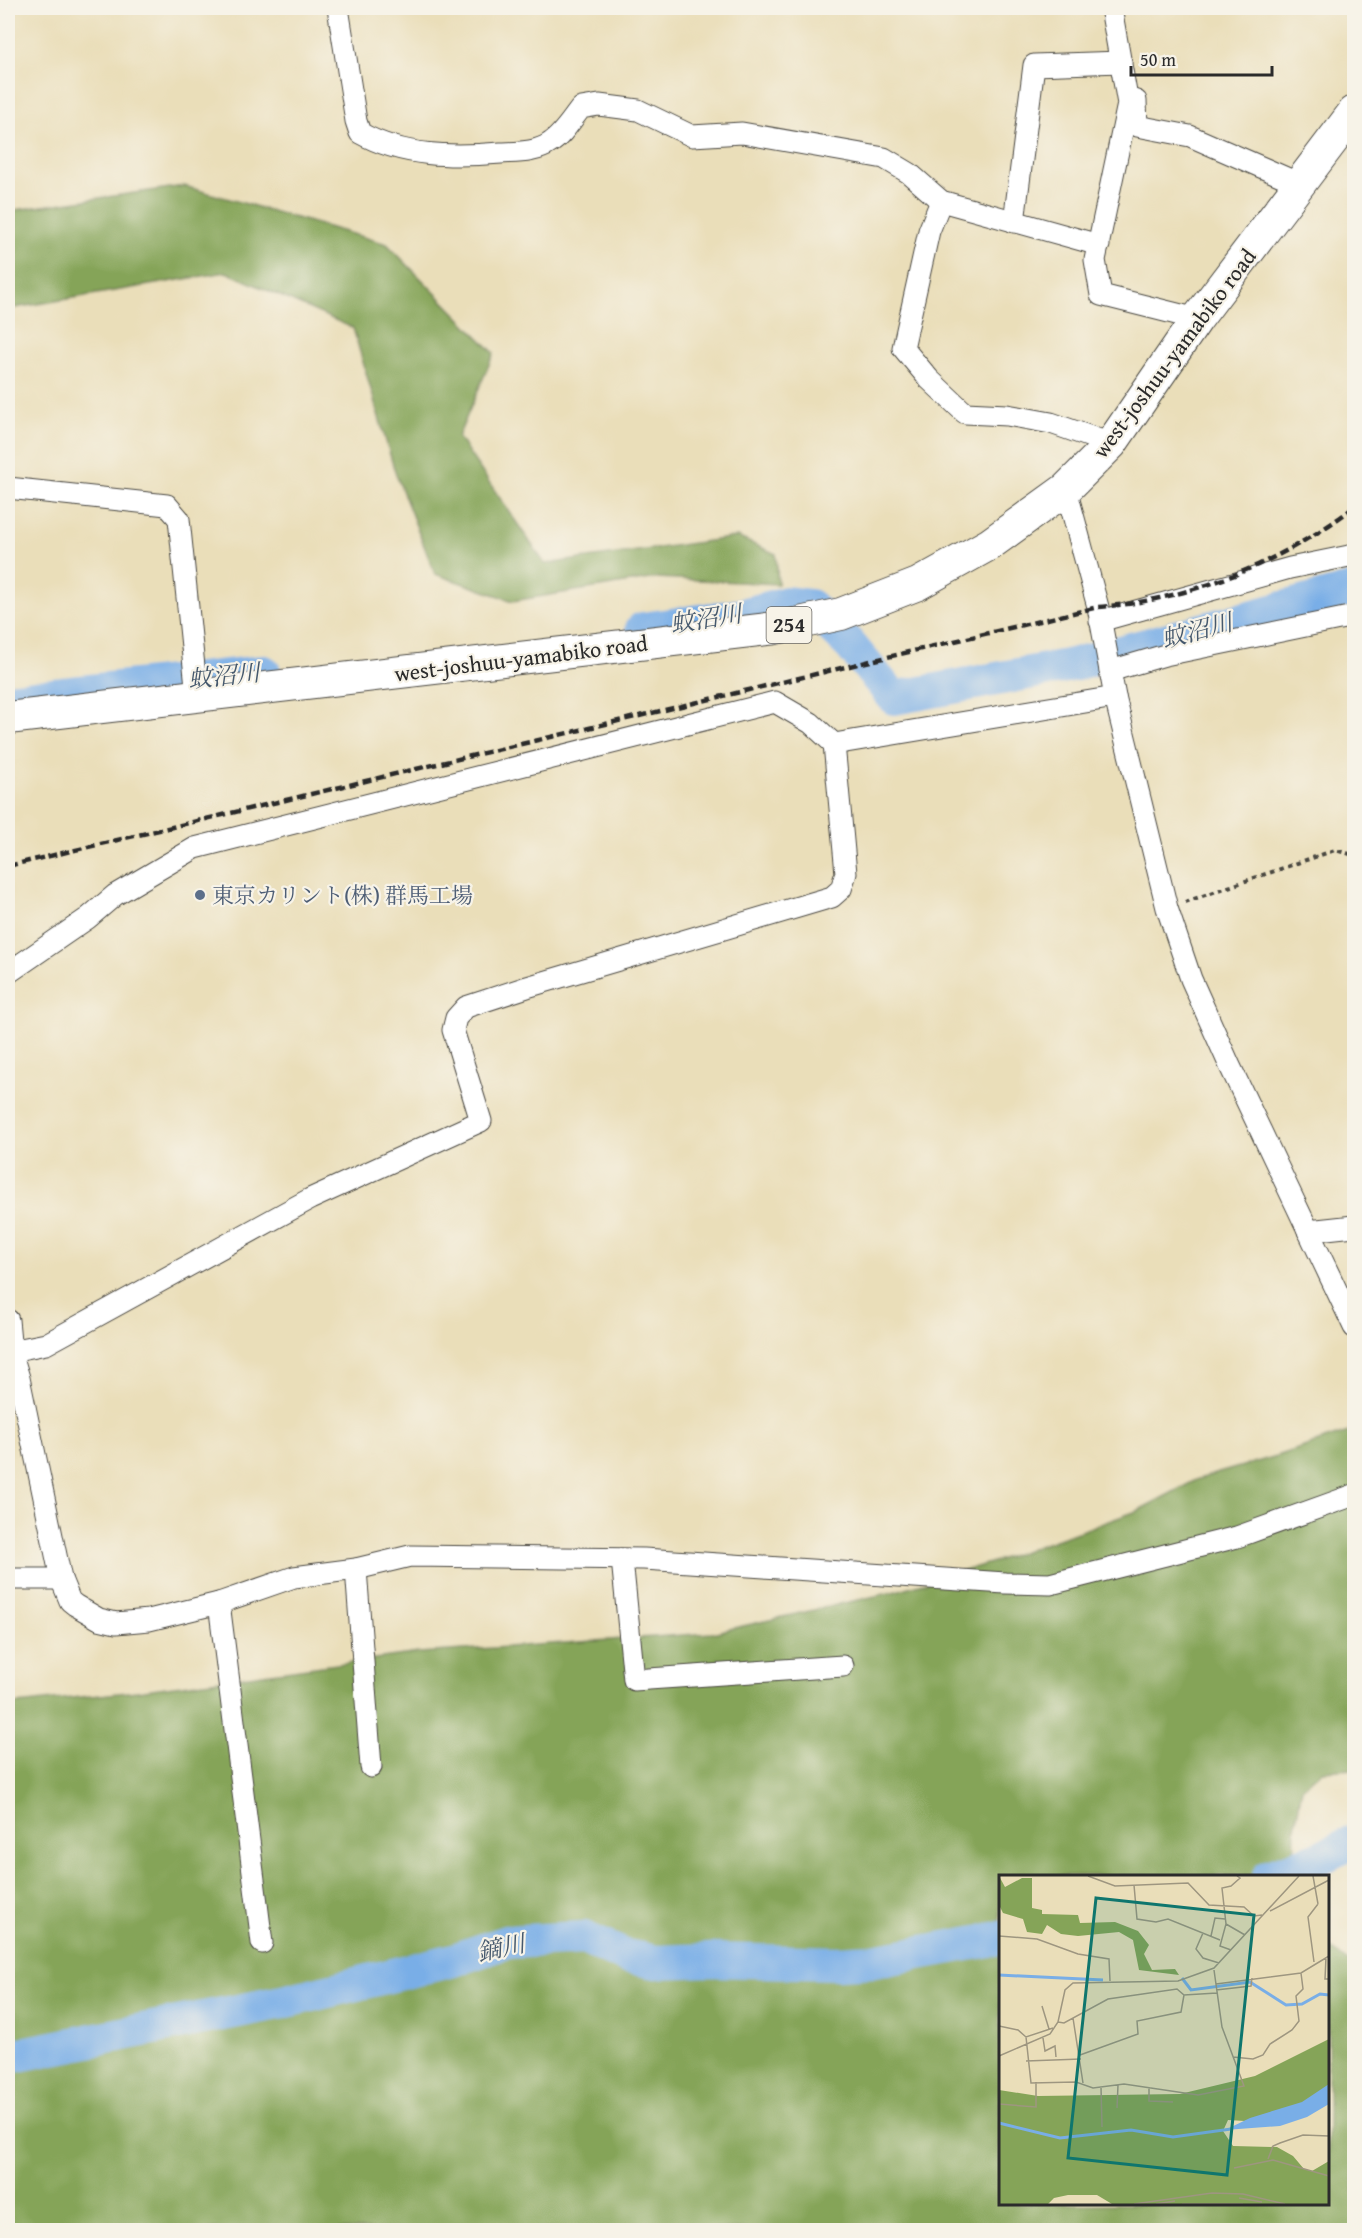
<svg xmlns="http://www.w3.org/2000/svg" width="1362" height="2238" font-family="'Gentium Book Plus','Noto Serif JP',serif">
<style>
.forest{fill:#85a458;stroke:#586842;stroke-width:1.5}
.water{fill:#79aee7;stroke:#526c89;stroke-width:1.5}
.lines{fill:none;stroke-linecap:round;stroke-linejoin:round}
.river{stroke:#79aee7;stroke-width:34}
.minor-casing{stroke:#484640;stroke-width:23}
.highway-casing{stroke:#484640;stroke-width:34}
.path{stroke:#484640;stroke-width:4;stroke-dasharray:4.5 4.5;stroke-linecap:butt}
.minor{stroke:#fff;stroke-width:21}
.highway{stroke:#fff;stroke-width:32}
.rail{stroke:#2b2b2b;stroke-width:4.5;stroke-dasharray:9 4.5;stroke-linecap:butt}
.service-dot{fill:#5c6f8a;stroke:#f7f3e8;stroke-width:2}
.labels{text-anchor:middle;stroke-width:4.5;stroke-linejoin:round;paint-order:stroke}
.shield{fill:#f7f3e8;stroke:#686764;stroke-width:1.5}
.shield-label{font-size:21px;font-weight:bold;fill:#2b2b2b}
.street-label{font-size:22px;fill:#2b2b2b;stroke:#f7f3e8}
.service-label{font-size:22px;fill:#4e5e75;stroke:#f7f3e8;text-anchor:start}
.water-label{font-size:24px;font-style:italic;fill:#46596d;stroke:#f7f3e8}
.inset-river{fill:none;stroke:#79aee7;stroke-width:3}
.inset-road{fill:none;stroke:#9e9680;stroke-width:1.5}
.view{fill:#0f766e;fill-opacity:0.15;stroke:#0f766e;stroke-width:3}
.inset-edge{fill:none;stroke:#2b2b2b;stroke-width:3}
</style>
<rect width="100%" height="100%" fill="#f7f3e8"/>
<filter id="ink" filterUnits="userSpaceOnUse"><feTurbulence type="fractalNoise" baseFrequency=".0167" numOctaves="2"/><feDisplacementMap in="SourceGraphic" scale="12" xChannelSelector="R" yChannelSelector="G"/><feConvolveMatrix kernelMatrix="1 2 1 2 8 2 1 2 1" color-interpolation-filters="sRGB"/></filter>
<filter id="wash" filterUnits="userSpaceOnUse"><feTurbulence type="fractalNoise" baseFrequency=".008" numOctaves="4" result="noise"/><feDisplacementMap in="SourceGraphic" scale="24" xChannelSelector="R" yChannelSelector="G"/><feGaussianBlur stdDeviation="1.35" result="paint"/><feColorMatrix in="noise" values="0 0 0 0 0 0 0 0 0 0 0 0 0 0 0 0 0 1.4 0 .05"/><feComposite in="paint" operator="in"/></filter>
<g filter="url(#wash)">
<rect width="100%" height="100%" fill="#eadeb9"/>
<g class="forest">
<path d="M184 186 387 244 494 353 458 437 545 564 737 537 776 554 778 584 656 578 513 601 435 574 395 472 353 328 226 272 8 309V211Z"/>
<path d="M1354 1430V1769L1322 1771 1302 1788 1295 1828 1294 1876H1000V2204H1328V1946L1354 1967V2230H8V1705L137 1691 419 1653 712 1633 893 1592 993 1562 1137 1511 1198 1479 1277 1456Z"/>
</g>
<path class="water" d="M1354 1829V1849L1311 1857Z"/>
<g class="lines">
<g class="river">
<path d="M642 629 743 615 787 603 810 606 850 645 894 698 1072 665 1354 589"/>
<path d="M8 700 264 672"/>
<path d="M1269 1876 1322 1857 1354 1841"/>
<path d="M8 2057 283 2002 454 1960 506 1942 584 1938 625 1956 656 1962 711 1960 839 1963 874 1961 1000 1938"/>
</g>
</g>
</g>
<g filter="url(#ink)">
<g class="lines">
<defs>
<g id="minor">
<path d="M338 8 356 121 360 133C403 157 452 157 501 153 517 152 536 153 550 143 562 136 572 119 581 108L599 105 638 110 692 136 742 133 884 158 909 173 941 201 1099 245"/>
<path d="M1111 8 1128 104 1095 260 1101 295 1197 319"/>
<path d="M1133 100 1136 101 1137 126 1190 136 1300 184"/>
<path d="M941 201 929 231 903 348 929 379 965 413 1007 415 1051 423 1111 444"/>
<path d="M1014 222 1034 65 1121 62"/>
<path d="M8 488 167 505 179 519 197 696"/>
<path d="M1066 489 1098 607 1115 697 1167 908 1191 979 1229 1064 1354 1327"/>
<path d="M1100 621 1290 568 1354 555"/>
<path d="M1110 671 1165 655 1354 616"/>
<path d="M834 744 1115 697"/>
<path d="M8 973 88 918 115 895 195 848 775 702 811 723 834 744 846 873 841 889 832 897 527 987 466 1007 456 1018 453 1030 481 1121 310 1199 46 1344 11 1351"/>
<path d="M1308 1231 1354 1226"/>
<path d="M8 1320 11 1351 19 1378 61 1579 70 1601 75 1605 99 1619 116 1623 149 1620 219 1603 294 1577 356 1569 410 1556 644 1559 1005 1583 1050 1584 1237 1537 1354 1495"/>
<path d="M622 1559 634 1680 843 1666"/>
<path d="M356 1569 371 1767"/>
<path d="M8 1579H61"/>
<path d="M219 1603 262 1943"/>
</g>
<path id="highway" d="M8 718 776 628 841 614 918 584 990 544 1066 489 1111 444 1197 319 1354 112"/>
</defs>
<use href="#minor" class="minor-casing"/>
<use href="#highway" class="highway-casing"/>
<path class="path" d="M1185 902 1335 850 1354 855"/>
<use href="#minor" class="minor"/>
<use href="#highway" class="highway"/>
<path class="rail" d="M8 866 1098 607C1188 601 1283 562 1354 507"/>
</g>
</g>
<circle class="service-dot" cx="200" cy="895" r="6"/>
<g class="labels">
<rect class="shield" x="766.5" y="607" width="45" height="36" rx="4.5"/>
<g class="shield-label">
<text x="789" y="632">254</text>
</g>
<g class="street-label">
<text transform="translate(1174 353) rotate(-53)" y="8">west-joshuu-yamabiko road</text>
<text transform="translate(521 658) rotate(-7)" y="8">west-joshuu-yamabiko road</text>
</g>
<g class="service-label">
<text x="212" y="903">東京カリント(株) 群馬工場</text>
</g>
<g class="water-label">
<text transform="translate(706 619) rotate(-9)" y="8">蚊沼川</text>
<text transform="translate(1197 631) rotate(-15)" y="8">蚊沼川</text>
<text transform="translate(224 676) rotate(-6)" y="8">蚊沼川</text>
<text transform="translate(501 1948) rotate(-12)" y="8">鏑川</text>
</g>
</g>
<g transform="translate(999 1875)">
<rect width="330" height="330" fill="#eadeb9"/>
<path d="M0 1 6 12 23 3H33V33L43 35V39L79 40 81 48 116 47 139 56 150 70 145 79 153 95 176 94 180 100 140 95 134 65 120 57 79 61 62 59 48 50 43 59 28 57 24 44 4 38 0 30ZM330 164V222L246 246 229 245 224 256 234 271 278 272 294 281 305 294 313 296 330 286V329H113L98 320H69L55 323 49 329H0V215L39 221 181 219 256 201Z" fill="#85a458"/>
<path d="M330 209V229L308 242 281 251 226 255 251 243 303 227Z" fill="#79aee7"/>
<path class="inset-river" d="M0 100 104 105M183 103 192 115 251 107 287 130 303 129 321 119 330 120M0 248 61 263 132 255 174 262 232 254"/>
<path class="inset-road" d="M89 1 116 11 189 8 210 30 245 32 255 41 263 40M314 1 319 29M135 10 138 44 157 47 169 44 221 65M271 36 330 5M227 49 246 60M204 58 197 74 204 83 220 88M0 61 38 64 79 79 110 84 111 106M212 61 216 43 226 44M232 75 221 71 227 49 223 13 232 11 241 3 238 1M327 82 326 104H330M315 87 309 42 319 29M217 109 302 98 330 81M217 115 252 111 253 103M43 131 50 154M74 143 84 208M59 147 65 148 109 124 178 114 185 120 218 118M0 151 19 155 27 162 54 153M27 162 32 208 77 207 94 213 125 209 199 220 245 211 223 152 215 95M44 163 46 176 56 171 57 182M81 180 139 159 138 146 182 137 185 120M0 181 51 159 59 147 66 115 74 108 179 106 215 93 300 1M234 182 254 184 264 180 271 169 293 155 300 146 297 121 304 114 302 98M27 186 82 184M102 212 103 252M150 212V226L174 227M0 229 37 232V207M118 233 119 210M269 284 274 271 281 268 304 260 330 261M235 293 274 285 330 301M240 323 263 327M135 329 213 318 244 319 286 329M157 329 176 326M183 329H244"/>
<path class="view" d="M97 23 255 40 228 300 69 283Z"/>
<rect width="330" height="330" class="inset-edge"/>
</g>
<rect width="1362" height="2238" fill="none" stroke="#f7f3e8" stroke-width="30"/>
<path d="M1131 66v9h141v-9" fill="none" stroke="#2b2b2b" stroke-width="3"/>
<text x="1140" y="66" font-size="18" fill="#2b2b2b" stroke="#f7f3e8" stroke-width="4.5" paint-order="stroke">50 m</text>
</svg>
